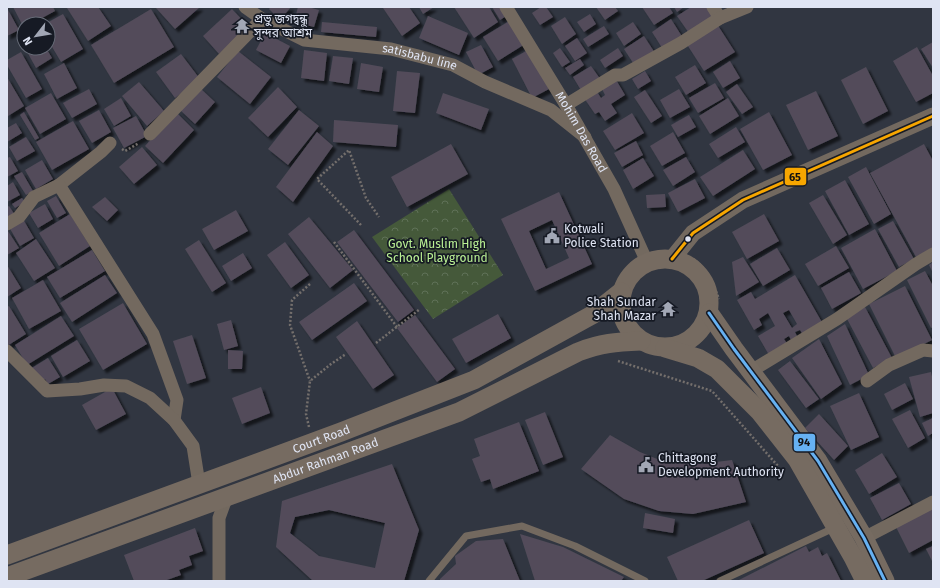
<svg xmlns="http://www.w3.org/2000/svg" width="940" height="588" font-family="'Fira Sans','Noto Sans Bengali',sans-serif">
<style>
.park{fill:url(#park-crowns)}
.building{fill:#524c5a;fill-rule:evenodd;filter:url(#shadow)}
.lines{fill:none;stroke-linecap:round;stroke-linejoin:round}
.path{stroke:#746f6c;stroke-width:2.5;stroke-dasharray:2 2;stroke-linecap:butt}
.service{stroke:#73695f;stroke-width:7}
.minor{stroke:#73695f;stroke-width:13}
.tertiary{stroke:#73695f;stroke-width:17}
.secondary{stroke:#766b61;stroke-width:19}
.bus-1-casing{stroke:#161a24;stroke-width:6}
.bus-2-casing{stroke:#161a24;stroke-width:6}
.bus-1{stroke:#f7a600;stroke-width:3}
.bus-2{stroke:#66b1f2;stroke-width:3}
.bus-dot{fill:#dfe4f3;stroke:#161a24;stroke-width:1.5}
.labels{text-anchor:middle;stroke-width:3.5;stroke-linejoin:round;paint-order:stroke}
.poi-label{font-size:12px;fill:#dfe4f3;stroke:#161a24;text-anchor:start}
.street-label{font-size:12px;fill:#dfe4f3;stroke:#161a24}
.park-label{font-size:12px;fill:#baf094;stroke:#161a24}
.line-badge{stroke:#161a24;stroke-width:1.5}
.pale-badge-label{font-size:11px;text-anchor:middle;font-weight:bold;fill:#111}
</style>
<defs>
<pattern id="park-crowns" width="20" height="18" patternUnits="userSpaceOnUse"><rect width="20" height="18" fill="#45593a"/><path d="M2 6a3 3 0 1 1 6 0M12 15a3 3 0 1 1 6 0" fill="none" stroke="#5f7157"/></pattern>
<filter id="shadow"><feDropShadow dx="3.5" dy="3.5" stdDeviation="1" flood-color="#0009"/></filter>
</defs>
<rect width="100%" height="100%" fill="#313641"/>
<path class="park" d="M449 189 503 275 433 319 372 237Z"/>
<g class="building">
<path d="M13 7H53L55 11 31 24H24V28Z"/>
<path d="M69 7H98L111 26 88 41 67 8Z"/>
<path d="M157 7H200L175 29 156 8Z"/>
<path d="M271 7H291L280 20 269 9Z"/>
<path d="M298 7H308L319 10 314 27 294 22Z"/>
<path d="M384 7H409L420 23 402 36 383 8Z"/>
<path d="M419 7H434L423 14Z"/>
<path d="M454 7H489L498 22 474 38Z"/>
<path d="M492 7H502L508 15 500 20Z"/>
<path d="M541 7H546L553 17 540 25 532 13Z"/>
<path d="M596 7H615L618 11 605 20Z"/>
<path d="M642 7H669L673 13 654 25Z"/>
<path d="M674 7H684L677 12Z"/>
<path d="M691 7H709L717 18 691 36 677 16Z"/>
<path d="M7 8 19 30 7 36Z"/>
<path d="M151 9 174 47 114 83 91 45Z"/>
<path d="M232 9 249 27 219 54 203 36Z"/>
<path d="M63 14 83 49 61 62 48 40V24H45Z"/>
<path d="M590 14 596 24 584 32 577 22Z"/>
<path d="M428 16 468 33 459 55 419 38Z"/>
<path d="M565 17 576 34 562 44 551 26Z"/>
<path d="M671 19 683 38 664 51 652 32Z"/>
<path d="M511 20 525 44 498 61 483 37Z"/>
<path d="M322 22 377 27 376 37 321 32Z"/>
<path d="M633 22 641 34 624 46 616 33Z"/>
<path d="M717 24 735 52 704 71 686 43Z"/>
<path d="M604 26 609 34 588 47 583 39Z"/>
<path d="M265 33 290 46 281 63 256 50Z"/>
<path d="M644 36 655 53 635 66 624 49Z"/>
<path d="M577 38 587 53 575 61 565 46Z"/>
<path d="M933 42V68L921 49Z"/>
<path d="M481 45 493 67 478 75 466 52Z"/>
<path d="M917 47 933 76V93L916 102 893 61Z"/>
<path d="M25 48H46L52 58 36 68Z"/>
<path d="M560 48 570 62 562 67 553 53Z"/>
<path d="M618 48 623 56 605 68 600 60Z"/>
<path d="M304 50 327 53 324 81 301 78Z"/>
<path d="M528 50 549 89 532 98 512 59Z"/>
<path d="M238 51 271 77 250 104 217 77Z"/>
<path d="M21 52 42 89 26 98 7 65V60Z"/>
<path d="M181 54 200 79 175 98 156 72Z"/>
<path d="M333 56 353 58 349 84 329 81Z"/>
<path d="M580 59 584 65 570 75 565 68Z"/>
<path d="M730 61 740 78 723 88 713 72Z"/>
<path d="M64 63 77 88 57 99 44 74Z"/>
<path d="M361 63 383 67 379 92 357 89Z"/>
<path d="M695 65 706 83 686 95 675 77Z"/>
<path d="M591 66 601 80 582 92 573 77Z"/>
<path d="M866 67 888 111 863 124 841 80Z"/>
<path d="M397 71 420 73 415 113 393 111Z"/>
<path d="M645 71 651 81 638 89 632 79Z"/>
<path d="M7 77 24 106 8 116 7 115Z"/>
<path d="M615 78 625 95 611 104 617 113 605 121 599 112 595 114 584 98 596 90 601 98 605 95 601 87Z"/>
<path d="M139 82 164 111 147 126 122 96Z"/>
<path d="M715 83 724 98 698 113 689 98Z"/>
<path d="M737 84 753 107 742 114 726 92Z"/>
<path d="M278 87 297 107 268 137 248 118Z"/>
<path d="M200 88 215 102 195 124 180 110Z"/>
<path d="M89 89 97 104 72 118 63 103Z"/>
<path d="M679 89 690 107 670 118 660 100Z"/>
<path d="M645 90 662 116 651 123 634 97Z"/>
<path d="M816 91 838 136 808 150 786 105Z"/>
<path d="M51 93 66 119 40 134 25 108Z"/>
<path d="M443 93 489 109 481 130 436 113Z"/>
<path d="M121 98 131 116 114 126 104 109Z"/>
<path d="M728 98 739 116 710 134 699 116Z"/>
<path d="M99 110 111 132 92 143 79 121Z"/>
<path d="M299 110 319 126 288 165 268 149Z"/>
<path d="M24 112 39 138 35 140 20 115Z"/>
<path d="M176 112 194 130 163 163 145 146Z"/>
<path d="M769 112 792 155 763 170 740 129Z"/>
<path d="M632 113 644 133 615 150 603 131Z"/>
<path d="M689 115 696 127 678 137 671 125Z"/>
<path d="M136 116 147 136 124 148 113 128Z"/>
<path d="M334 120 398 125 396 147 333 142Z"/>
<path d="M73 121 89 149 52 170 36 142Z"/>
<path d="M16 123 22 133 7 142V128Z"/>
<path d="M736 127 745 142 718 158 709 144Z"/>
<path d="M317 132 333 146 293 202 276 187Z"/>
<path d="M673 132 685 153 662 166 650 146Z"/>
<path d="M26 137 35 151 17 161 9 147Z"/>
<path d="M636 141 643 155 622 167 614 153Z"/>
<path d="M451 144 468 174 407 207 391 177Z"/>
<path d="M924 144 933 161V248L916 257 870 173Z"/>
<path d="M142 147 157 165 134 184 119 167Z"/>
<path d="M743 150 755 169 713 196 700 177Z"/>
<path d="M10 157 18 171 7 177V158Z"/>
<path d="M686 157 695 172 673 186 663 170Z"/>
<path d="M643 158 654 176 633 189 623 170Z"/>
<path d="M42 160 53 179 36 189 25 170Z"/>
<path d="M866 167 891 214 874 224 848 177Z"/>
<path d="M22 172 33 191 26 195 14 176Z"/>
<path d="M695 179 705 198 678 212 668 193Z"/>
<path d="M845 180 869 224 849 235 825 191Z"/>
<path d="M13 182 20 195 7 202V186Z"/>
<path d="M559 192 592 264 535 291 501 219ZM552 220 569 258 546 269 529 231Z"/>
<path d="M665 194 666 207 647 208 646 195Z"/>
<path d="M823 195 847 235 833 244 809 203Z"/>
<path d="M56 196 66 213 57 218 47 201Z"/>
<path d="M105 197 118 210 107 221 92 207Z"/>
<path d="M22 198 25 202 15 208 12 204Z"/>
<path d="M45 204 53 219 38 228 29 213Z"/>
<path d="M9 206 15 215 7 220V207Z"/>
<path d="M236 210 248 231 214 250 202 229Z"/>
<path d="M70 214 90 246 59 266 39 233Z"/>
<path d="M764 214 779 241 747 259 732 232Z"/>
<path d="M309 217 353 270 330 288 288 234Z"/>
<path d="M23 219 34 238 20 246 9 227Z"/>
<path d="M893 221 914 259 899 267 878 229Z"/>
<path d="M875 229 897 271 863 289 841 248Z"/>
<path d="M354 230 414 310 398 322 337 242Z"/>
<path d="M8 231 19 248 7 255V232Z"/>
<path d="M36 239 55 268 34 281 16 253Z"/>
<path d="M199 240 226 283 212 292 185 249Z"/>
<path d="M285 242 309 275 291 288 267 255Z"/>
<path d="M836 246 849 268 818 286 805 264Z"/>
<path d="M777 248 790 270 763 286 750 264Z"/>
<path d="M92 250 105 271 60 298 47 277Z"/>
<path d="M243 253 252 268 231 281 222 266Z"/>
<path d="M743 257 759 282 736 296 732 262Z"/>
<path d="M933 262V273L929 265Z"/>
<path d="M7 265 21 288 7 297Z"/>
<path d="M925 271 933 286V327L931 328 907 280Z"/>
<path d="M849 272 861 293 832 309 821 288Z"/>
<path d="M105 275 117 293 72 322 60 303Z"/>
<path d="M795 275 823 324 803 335 800 330 795 332 798 338 792 342 789 336 784 339 788 345 769 355 758 336 775 326 768 313 759 319 762 325 754 330 737 300 751 292 755 299ZM789 310 797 324 792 328 783 313Z"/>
<path d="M43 280 61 311 29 329 12 298Z"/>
<path d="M354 283 367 301 312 340 299 322Z"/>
<path d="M905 286 932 340 896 358 869 304Z"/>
<path d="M123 303 147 344 103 370 79 329Z"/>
<path d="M9 306 26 334 7 346V307Z"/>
<path d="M865 307 892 358 873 368 846 317Z"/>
<path d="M498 314 511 338 466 363 452 339Z"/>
<path d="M415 315 455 369 437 382 397 328Z"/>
<path d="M61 316 74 336 27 365 15 345Z"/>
<path d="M231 320 238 346 224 350 217 324Z"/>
<path d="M357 321 394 375 373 389 336 337Z"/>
<path d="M845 324 869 375 850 385 827 336Z"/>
<path d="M192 335 206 378 187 384 173 341Z"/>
<path d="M819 339 842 384 821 399 792 358Z"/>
<path d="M77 340 90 361 63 377 51 356Z"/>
<path d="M228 350 243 351 242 369H228Z"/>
<path d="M48 358 60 377 48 384 45 379 39 383 27 371Z"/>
<path d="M790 361 819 399 806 408 778 370Z"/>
<path d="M931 372 933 381V413L920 417 909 377Z"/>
<path d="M905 383 913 399 892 410 884 394Z"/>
<path d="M261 387 270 413 242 424 232 398Z"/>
<path d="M112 388 126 414 96 430 82 405Z"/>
<path d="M859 393 879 437 851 450 830 406Z"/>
<path d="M910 410 925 438 908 448 892 419Z"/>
<path d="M545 412 563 457 543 465 525 420Z"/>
<path d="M819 414 848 446 834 460 805 428Z"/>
<path d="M933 418V433L928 436 922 423Z"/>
<path d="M519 422 539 471 493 489 490 479 481 482 472 459 480 456 474 439Z"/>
<path d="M610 435 640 452 667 463 700 464 732 460 746 502 693 514 659 511 624 499 581 469Z"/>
<path d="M882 453 897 477 869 494 855 470Z"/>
<path d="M392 464 419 530 404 581H313L276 547 282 501ZM329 510 385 523 375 568 319 556 290 533 295 517Z"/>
<path d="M899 483 911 504 882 520 870 498Z"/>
<path d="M931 507 933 510V540L909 553 895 525Z"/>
<path d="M645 513 675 519 673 533 643 528Z"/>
<path d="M749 520 764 553 702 581H678L667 557Z"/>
<path d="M195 528 203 551 189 556 192 565 179 570 181 575 164 581H134L124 555Z"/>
<path d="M520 534 563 547 624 577 621 581H535Z"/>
<path d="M503 539 520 581H440V579L456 564 455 556 476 541Z"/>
<path d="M806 546 809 552 818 547 822 556 827 553 841 581H737Z"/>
<path d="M933 546V563L926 549Z"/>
</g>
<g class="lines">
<g class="path">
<path d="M122 149 125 151 139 143"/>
<path d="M361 225 317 179 349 150 366 198 379 217"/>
<path d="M334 242 397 327"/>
<path d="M693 259C706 267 714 286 719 299"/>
<path d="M622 275 632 264"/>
<path d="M310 284 292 300 290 325 310 381"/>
<path d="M376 343 420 309"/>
<path d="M618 361 712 391 778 466"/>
<path d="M309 427 306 414 310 381 331 364 346 354"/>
</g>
<g class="service">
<path d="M429 581 466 536 522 526 575 546 645 581"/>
<path d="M720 581 836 527"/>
</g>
<g class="minor">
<path id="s1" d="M245 7 262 19 304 40 391 49 453 65 485 82 551 110 585 137"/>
<path id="s2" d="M506 7 566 105 614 189 647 262"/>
<path d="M713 7 720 18"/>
<path d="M566 105 615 75H623L681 43 720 18 747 7"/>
<path d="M150 134 262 19"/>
<path d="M59 185 101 152 110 143"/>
<path d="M7 224 19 217 34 197 59 185 153 334 177 400 174 420"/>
<path d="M7 351 47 391 80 389 104 385 126 386 150 398 174 420 193 446 199 484"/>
<path d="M751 371 837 319 916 264 933 254"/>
<path d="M867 381 889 365 923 350 933 351"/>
<path d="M864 538 933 502"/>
<path d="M219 581V518L227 496"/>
</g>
<path class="tertiary" d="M672 259 693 233 743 200 933 116"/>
<g class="secondary">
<circle cx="665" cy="303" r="44"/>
<path d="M709 313 734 349 818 461 864 538 885 581"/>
<path d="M665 348 698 358 717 369 760 412 797 459 853 557 865 581"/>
<path id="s3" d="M7 555 341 432 474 380 592 315 621 292"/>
<path id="s4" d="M7 577 459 412 578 352C601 343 616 342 641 341"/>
</g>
<defs>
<path id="bus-1" d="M672 259 693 233 743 200 933 116"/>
<path id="bus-2" d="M709 313 734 349 818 461 864 538 885 581"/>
</defs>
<use href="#bus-1" class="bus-1-casing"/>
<use href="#bus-2" class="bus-2-casing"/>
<use href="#bus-1" class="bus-1"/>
<use href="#bus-2" class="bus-2"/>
</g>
<defs>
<symbol id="temple-bare" viewBox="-9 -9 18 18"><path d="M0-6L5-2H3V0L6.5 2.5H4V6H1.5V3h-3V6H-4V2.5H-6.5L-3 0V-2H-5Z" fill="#a2a7b5" stroke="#161a24" stroke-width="2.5" paint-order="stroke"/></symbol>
<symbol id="civic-bare" viewBox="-9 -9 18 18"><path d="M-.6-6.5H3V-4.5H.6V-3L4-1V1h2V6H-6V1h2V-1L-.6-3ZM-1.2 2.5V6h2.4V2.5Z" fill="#a2a7b5" stroke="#161a24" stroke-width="2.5" paint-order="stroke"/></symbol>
</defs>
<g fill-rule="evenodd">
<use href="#temple-bare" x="231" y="15" width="22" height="22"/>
<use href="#civic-bare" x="541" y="225" width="22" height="22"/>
<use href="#temple-bare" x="657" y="298" width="22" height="22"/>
<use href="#civic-bare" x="635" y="454" width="22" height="22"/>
</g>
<circle class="bus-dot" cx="688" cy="239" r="3.5"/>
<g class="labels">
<g class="poi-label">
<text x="254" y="23">প্রভু জগদ্বন্ধু<tspan x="254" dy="14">সুন্দর আশ্রম</tspan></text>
<text x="564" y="233">Kotwali<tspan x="564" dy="14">Police Station</tspan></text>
<text x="656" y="306" text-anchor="end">Shah Sundar<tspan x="656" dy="14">Shah Mazar</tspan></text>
<text x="658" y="462">Chittagong<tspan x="658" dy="14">Development Authority</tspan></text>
</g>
<g class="street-label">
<text dy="4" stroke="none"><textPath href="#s1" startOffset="185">satisbabu line</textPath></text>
<text dy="4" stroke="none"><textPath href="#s2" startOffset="146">Mohim Das Road</textPath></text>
<text dy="4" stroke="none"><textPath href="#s3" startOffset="335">Court Road</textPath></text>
<text dy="4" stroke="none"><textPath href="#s4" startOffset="339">Abdur Rahman Road</textPath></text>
</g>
<g class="park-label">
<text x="437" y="248">Govt. Muslim High<tspan x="437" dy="14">School Playground</tspan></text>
</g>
</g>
<g class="line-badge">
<rect x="784" y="167" width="23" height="19" rx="4" fill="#f7a600"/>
<rect x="793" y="433" width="23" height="19" rx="4" fill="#66b1f2"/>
</g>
<g class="pale-badge-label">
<text x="795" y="181">65</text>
<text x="804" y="446">94</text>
</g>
<rect width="940" height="588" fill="none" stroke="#dfe4f3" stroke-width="16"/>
<g transform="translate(36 36) rotate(239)"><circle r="19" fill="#161a24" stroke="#666b77"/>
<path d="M0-3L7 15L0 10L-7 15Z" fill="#a2a7b5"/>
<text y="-6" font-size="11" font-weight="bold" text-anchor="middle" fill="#dfe4f3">N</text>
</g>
</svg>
